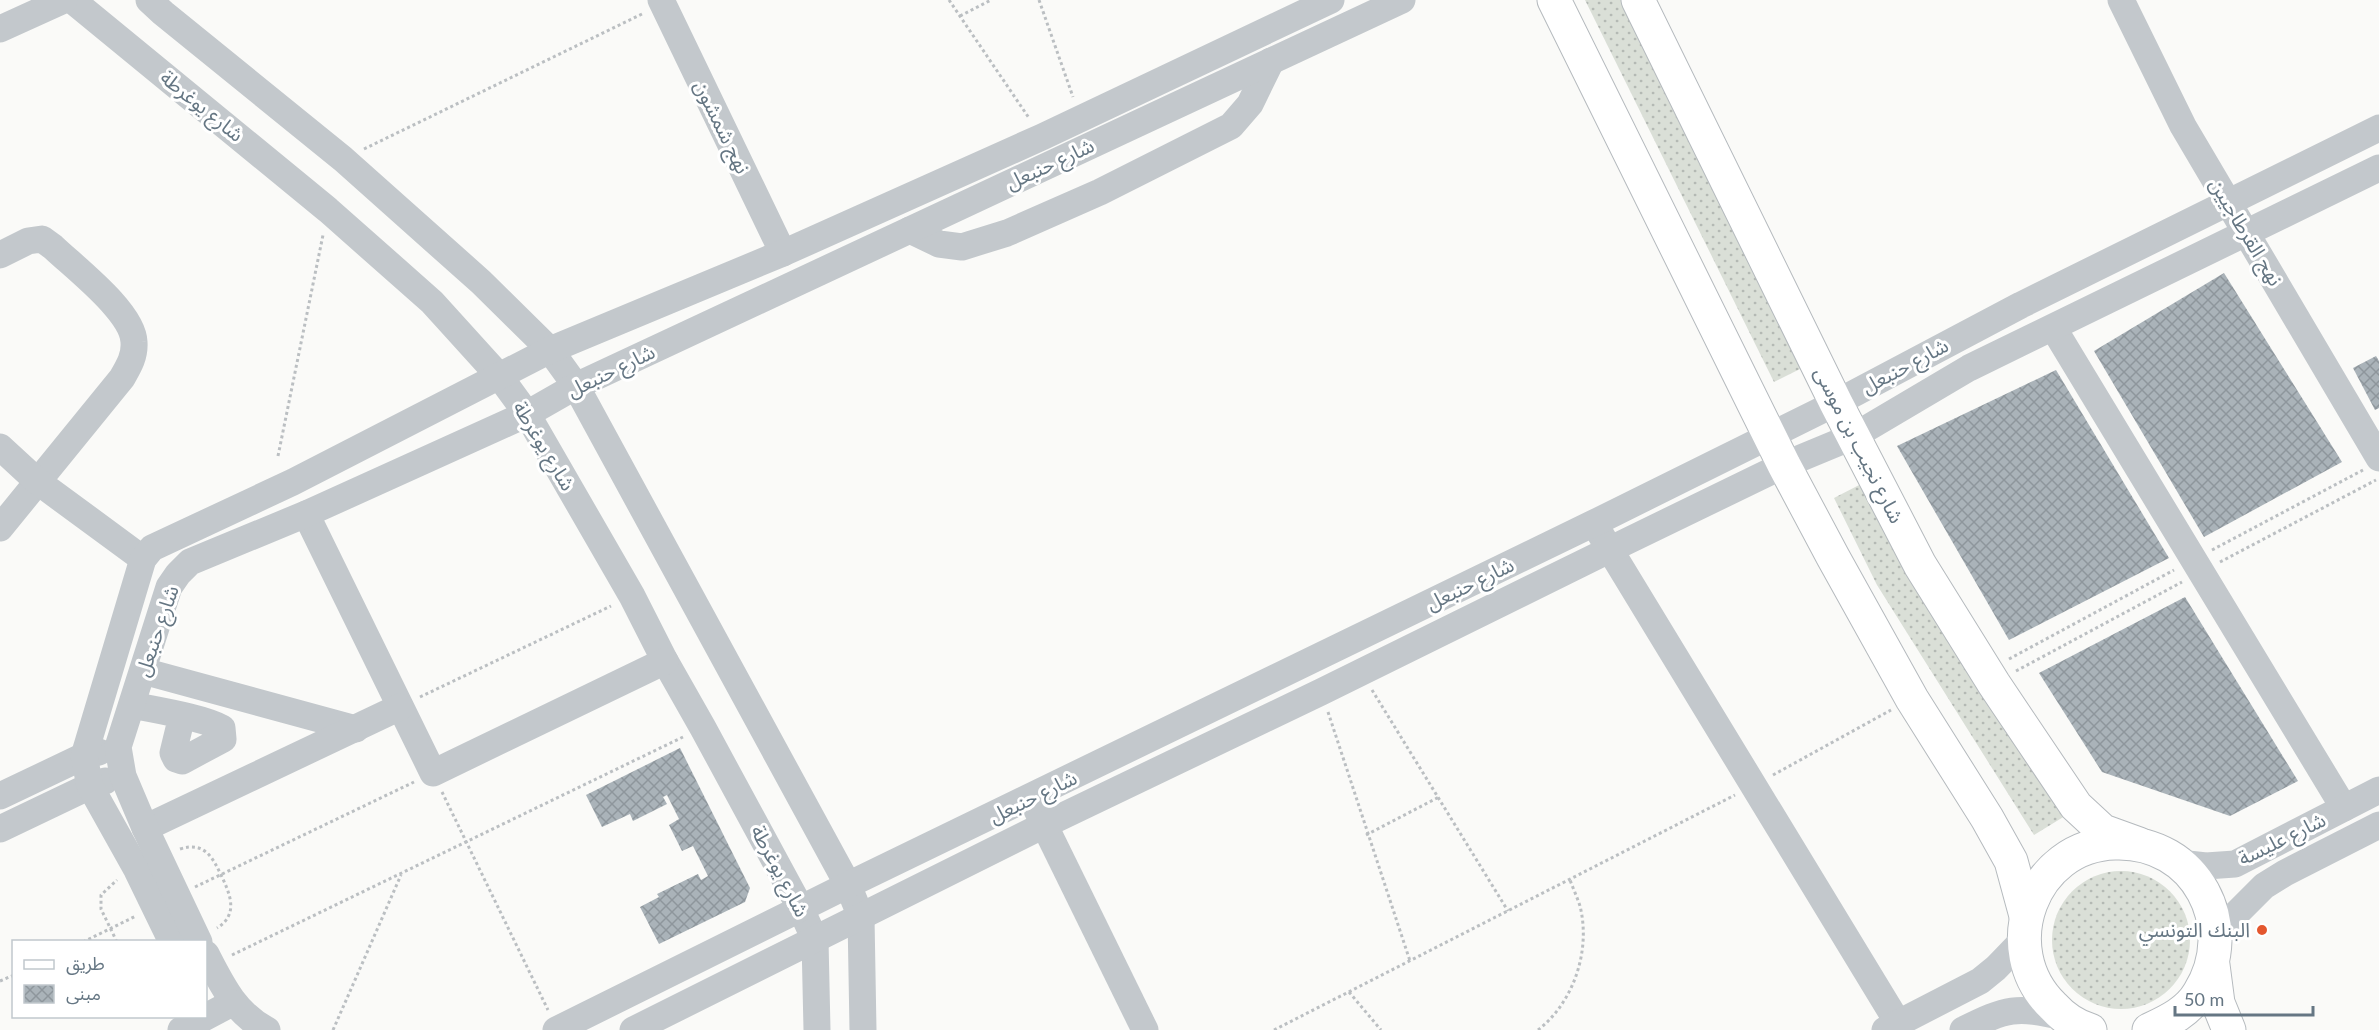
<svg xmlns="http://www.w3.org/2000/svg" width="2379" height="1030" font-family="Lato,'Noto Sans Arabic',sans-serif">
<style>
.grass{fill:url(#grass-dots)}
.building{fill:url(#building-cross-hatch)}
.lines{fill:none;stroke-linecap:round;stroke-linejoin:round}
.major-casing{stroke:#b5babe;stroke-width:35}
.path{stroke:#bbbfc2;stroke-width:3;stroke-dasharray:3 3;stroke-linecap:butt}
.minor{stroke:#c3c8cc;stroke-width:27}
.major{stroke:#fff;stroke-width:33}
.poi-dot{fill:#e4572e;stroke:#fff;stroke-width:2}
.labels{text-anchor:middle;stroke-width:6;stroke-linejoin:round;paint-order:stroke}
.street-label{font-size:20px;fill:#657683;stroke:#fff}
.poi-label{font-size:20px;fill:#657683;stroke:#fff;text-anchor:end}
</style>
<defs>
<pattern id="grass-dots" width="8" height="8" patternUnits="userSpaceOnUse" patternTransform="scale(1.5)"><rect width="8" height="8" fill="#dadfd7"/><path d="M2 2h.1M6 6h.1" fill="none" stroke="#b4b9b4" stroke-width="1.8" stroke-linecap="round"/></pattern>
<pattern id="building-cross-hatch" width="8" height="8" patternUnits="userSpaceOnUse" patternTransform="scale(1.5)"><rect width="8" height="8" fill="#aab3b9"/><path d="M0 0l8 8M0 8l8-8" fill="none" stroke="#8e969c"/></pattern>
</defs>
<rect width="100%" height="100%" fill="#fafaf8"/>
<g class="grass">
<path d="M1585 0H1625L1806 366 1774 382Z"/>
<path d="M1863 483 1904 571 2065 816 2034 835 1877 585 1834 498Z"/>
<circle cx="2121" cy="940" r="69"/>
</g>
<g class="building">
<path d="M2224 273 2342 462 2204 537 2094 351Z"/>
<path d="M2376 356 2379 361V408L2375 410 2353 368Z"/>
<path d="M2056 370 2169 558 2009 640 1897 446Z"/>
<path d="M2185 597 2298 781 2230 816 2102 772 2039 673Z"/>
<path d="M680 748 750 888 745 902 659 944 640 907 659 897 657 894 698 874 701 880 708 876 693 846 682 851 669 825 679 819 667 795 663 797 667 804 633 821 630 814 602 827 586 795Z"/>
</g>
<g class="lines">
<defs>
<g id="major">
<path d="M1554 0 1784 465 1833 557 1912 699 1987 818 2011 861 2026 916"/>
<path d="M1638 0 1836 403 1920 565 1994 684 2076 806 2103 831 2139 844"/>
<path d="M2213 965 2218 1003 2229 1030"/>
<path d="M2090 1030C2076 1026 2063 1017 2053 1006 1994 949 2032 845 2115 843 2196 840 2241 926 2199 993 2188 1012 2168 1021 2149 1030"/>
</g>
</defs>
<use href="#major" class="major-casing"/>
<g class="path">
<path d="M949 0 1029 118"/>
<path d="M1039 0 1073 97"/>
<path d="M960 16 991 0"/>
<path d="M364 149 642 14"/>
<path d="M278 456 323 235"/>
<path d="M2212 550 2363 470"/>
<path d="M2220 562 2376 480"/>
<path d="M2009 659 2174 570"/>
<path d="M2016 671 2182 582"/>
<path d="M1372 690 1508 911"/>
<path d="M420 697 611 606"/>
<path d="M1328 712 1410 961"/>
<path d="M1773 775 1891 710"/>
<path d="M442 792 548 1010"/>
<path d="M1366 835 1439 797"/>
<path d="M180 849C205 841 213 858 222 877 231 896 238 915 217 928"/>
<path d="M195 887 414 782"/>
<path d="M83 942 136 916"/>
<path d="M117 942 101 909V895L117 880"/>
<path d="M232 955 683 737"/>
<path d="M0 981 14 975"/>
<path d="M1349 992 1381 1030"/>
<path d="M333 1030 401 875"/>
<path d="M1274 1030 1735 795"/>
<path d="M1538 1030C1574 1002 1591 950 1580 906 1577 897 1573 888 1570 880"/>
</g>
<g class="minor">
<path d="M72 0 328 210 432 302 500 377 527 414 632 596 665 661 703 728 801 909 815 940 817 1030"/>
<path d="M149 0 163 13 343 159 481 282 550 350 576 386 848 885 861 917 863 1030"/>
<path d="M661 0 783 253"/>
<path d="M2121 0 2183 126 2379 458"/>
<path d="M0 29 64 0"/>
<path d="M910 230 939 244 962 247 1007 233 1100 192 1231 126 1250 104 1271 61"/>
<path d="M0 255 28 241 42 239 53 247C75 268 133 312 134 342 135 356 129 366 122 378L0 528"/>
<path d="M2054 329 2344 808"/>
<path d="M0 447 37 481 143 559"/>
<path d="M306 514 433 773 665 661"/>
<path d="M1601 535 1898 1023"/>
<path d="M143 671 356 729"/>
<path d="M132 705C156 710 202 717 222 728L223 739 182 761 176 759 173 753 182 716"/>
<path d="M0 796 84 756 99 752"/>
<path d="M1037 810 1145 1030"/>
<path d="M145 828 400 707"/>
<path d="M0 829 90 786 105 781"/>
<path d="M2179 863 2206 866 2235 864 2379 790"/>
<path d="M2216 940 2237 913 2264 886 2285 873 2379 825"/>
<path d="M172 942 137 870 90 786 84 756 143 559 152 548 293 482 550 350 783 253 1042 137 1331 0"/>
<path d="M199 942 145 828 123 776 118 747 169 587 178 574 190 562 306 514 527 414 576 386 1402 0"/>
<path d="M206 954C222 985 235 1013 267 1030"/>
<path d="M181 1030 232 1003"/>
<path d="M556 1030 848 885 1594 523 1836 403 2021 305 2379 128"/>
<path d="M633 1030 1044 825 1321 692 1609 550 1784 465 1854 436 1969 368 2379 168"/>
<path d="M1885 1030 1980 981 1996 968 2023 940"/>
<path d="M1963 1030C2008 1008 2015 1006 2064 1017"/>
</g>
<use href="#major" class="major"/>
</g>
<circle class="poi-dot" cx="2262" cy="930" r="6"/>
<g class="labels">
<g class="street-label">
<text transform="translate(202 106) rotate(39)" y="7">شارع يوغرطة</text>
<text transform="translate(722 127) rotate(64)" y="7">نهج شمشون</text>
<text transform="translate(1050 164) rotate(-25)" y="7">شارع حنبعل</text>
<text transform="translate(2246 232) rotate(59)" y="7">نهج القرطاجيين</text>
<text transform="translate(1905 366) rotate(-28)" y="7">شارع حنبعل</text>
<text transform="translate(611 371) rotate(-26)" y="7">شارع حنبعل</text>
<text transform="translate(1859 445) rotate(63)" y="7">شارع نجيب بن موسى</text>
<text transform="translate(544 446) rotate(59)" y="7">شارع يوغرطة</text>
<text transform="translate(1470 584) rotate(-26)" y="7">شارع حنبعل</text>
<text transform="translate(157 631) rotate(-71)" y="7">شارع حنبعل</text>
<text transform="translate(1033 797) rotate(-26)" y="7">شارع حنبعل</text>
<text transform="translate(2282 839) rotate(-26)" y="7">شارع عليسة</text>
<text transform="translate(780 871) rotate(62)" y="7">شارع يوغرطة</text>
</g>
<g class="poi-label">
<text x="2250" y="937">البنك التونسي</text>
</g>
</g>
<rect x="12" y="940" width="195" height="78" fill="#ffffff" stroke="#c1c8cd" stroke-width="1.5"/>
<rect x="24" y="960" width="30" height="9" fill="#ffffff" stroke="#c1c8cd" stroke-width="1.5"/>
<text x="66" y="970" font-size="18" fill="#657683">طريق</text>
<rect x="24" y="985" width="30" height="18" fill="url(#building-cross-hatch)" stroke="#c1c8cd" stroke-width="1.5"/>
<text x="66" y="1000" font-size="18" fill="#657683">مبنى</text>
<path d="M2175 1006v9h138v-9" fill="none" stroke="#657683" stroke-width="3"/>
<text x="2184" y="1006" font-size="18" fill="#657683" stroke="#ffffff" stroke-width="4.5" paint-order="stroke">50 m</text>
</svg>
